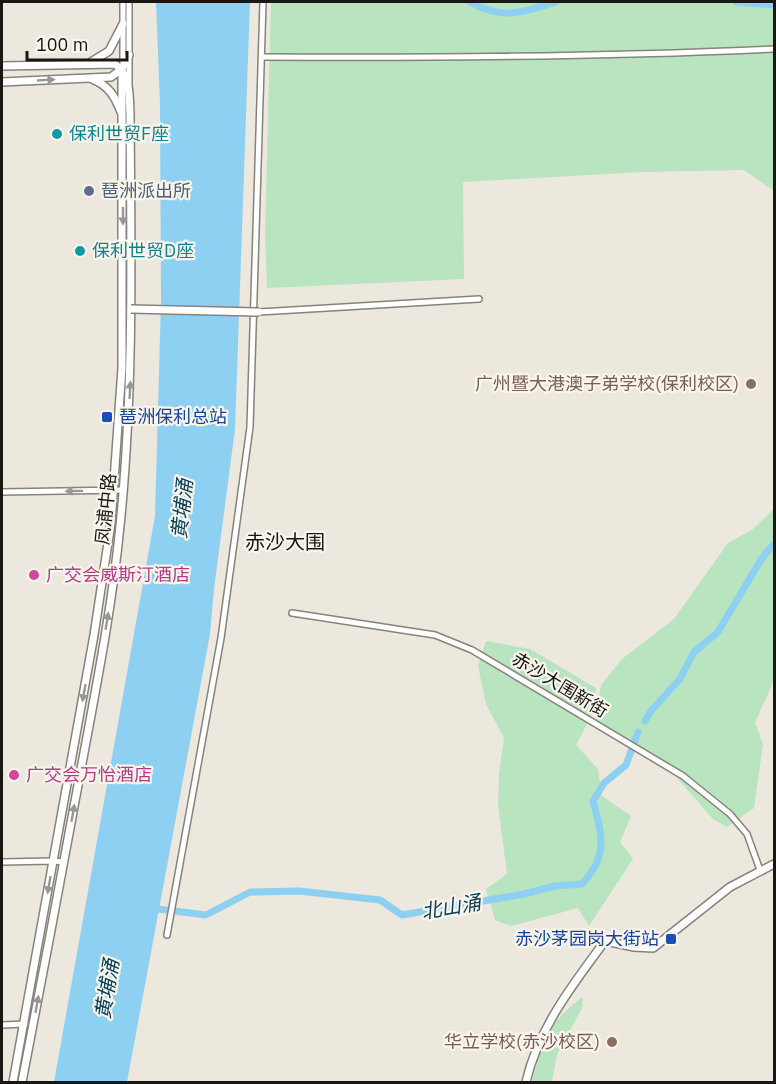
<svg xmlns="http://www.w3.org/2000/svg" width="776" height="1084" font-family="'IBM Plex Sans','Noto Sans SC',sans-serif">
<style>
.green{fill:#b8e4bf}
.water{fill:#8dd0f2}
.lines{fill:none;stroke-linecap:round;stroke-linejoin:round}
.canal{stroke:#8dd0f2;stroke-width:7}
.minor-casing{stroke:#87837b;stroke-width:8}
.tertiary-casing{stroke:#87837b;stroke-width:10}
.minor{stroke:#fff;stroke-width:5}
.tertiary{stroke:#fff;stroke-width:7}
.tertiary-bridge-casing{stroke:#87837b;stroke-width:10;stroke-linecap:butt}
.tertiary-bridge{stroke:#fff;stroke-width:7}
.oneway{fill:#979795}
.culture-dot{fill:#0f9aa8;stroke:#f9f5ec;stroke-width:2}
.service-dot{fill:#5c6f8a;stroke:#f9f5ec;stroke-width:2}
.education-dot{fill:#8d6e63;stroke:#f9f5ec;stroke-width:2}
.transit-dot{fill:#1a4fb4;stroke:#f9f5ec;stroke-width:2}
.hotel-dot{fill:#d1479c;stroke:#f9f5ec;stroke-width:2}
.labels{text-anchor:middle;stroke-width:4.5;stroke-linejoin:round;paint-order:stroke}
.culture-label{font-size:18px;fill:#0d838f;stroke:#f9f5ec;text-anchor:start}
.service-label{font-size:18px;fill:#4e5e75;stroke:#f9f5ec;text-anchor:start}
.education-label{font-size:18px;fill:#785e54;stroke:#f9f5ec;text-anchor:end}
.transit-label{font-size:18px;fill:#164399;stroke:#f9f5ec;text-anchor:start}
.street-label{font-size:18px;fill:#181714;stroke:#f9f5ec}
.hotel-label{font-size:18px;fill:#b23c85;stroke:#f9f5ec;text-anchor:start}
.water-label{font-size:20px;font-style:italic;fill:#074158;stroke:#f9f5ec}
.neighbourhood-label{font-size:20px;fill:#181714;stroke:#f9f5ec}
</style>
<rect width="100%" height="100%" fill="#ece8de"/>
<g class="green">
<path d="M271 2H774V191L744 170 642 172 463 182 464 279 267 288 265 232Z"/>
<path d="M774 509V680L755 723 763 744 754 808 727 827 713 819 663 762 595 719 601 685 622 659 674 619 728 543 753 529Z"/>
<path d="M486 641 530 649 596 688 591 717 576 745 598 769 602 796 631 816 620 842 633 859 589 926 578 908 511 926 495 920 486 889 507 874 498 805 499 774 504 738 486 704 478 666Z"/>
<path d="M583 997 582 1008 557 1055 552 1082H532C541 1045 550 1019 583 997Z"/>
</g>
<path class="water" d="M156 2H250L235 429 214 589 210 634 127 1082H54L155 516 161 301 160 103Z"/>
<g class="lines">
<g class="canal">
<path d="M470 2C504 21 522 12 556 2"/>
<path d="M736 2 774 5"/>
<path d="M645 721 651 711 680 679 694 652 718 632 762 558 774 544"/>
<path d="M150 908 206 915 250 892 299 891 380 900 402 915 524 894 555 886 582 884C609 855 602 835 593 801L604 783 626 765 638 732"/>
</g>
<defs>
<g id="minor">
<path d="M262 57C433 58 603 57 774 49"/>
<path d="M123 66V2"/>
<path d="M129 84V2"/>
<path d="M259 312 479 299"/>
<path d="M2 492 123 490"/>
<path d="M292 613 435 635 472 650 683 776 730 814 747 834 760 870"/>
<path d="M2 862 53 861 63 862"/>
<path d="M167 935 221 638 250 427 263 2"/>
<path d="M2 1025 25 1024"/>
</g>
<g id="tertiary">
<path d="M91 62 109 51 123 24"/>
<path d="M2 66 115 64C131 76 129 95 130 114 131 252 134 389 120 526 112 608 96 688 81 769 62 873 42 978 22 1082"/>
<path d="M92 79C108 85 115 96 121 112"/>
<path d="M2 82 111 77 122 69 129 55"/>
<path d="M13 1082 94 635 111 523 122 368V72"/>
<path d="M526 1082C538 1029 573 984 605 941L634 947 653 948 730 887 774 864"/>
</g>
</defs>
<use href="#minor" class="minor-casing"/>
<use href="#tertiary" class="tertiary-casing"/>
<use href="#minor" class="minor"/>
<use href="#tertiary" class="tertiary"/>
<defs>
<path id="tertiary-bridge" d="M131 309 259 312"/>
</defs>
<use href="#tertiary-bridge" class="tertiary-bridge-casing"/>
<use href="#tertiary-bridge" class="tertiary-bridge"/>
</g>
<defs><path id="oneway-solid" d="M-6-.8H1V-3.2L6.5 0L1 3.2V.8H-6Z" transform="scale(1.5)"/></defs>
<g class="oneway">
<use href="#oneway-solid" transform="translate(46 80) rotate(-3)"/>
<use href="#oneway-solid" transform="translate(123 216) rotate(90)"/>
<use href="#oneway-solid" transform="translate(130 390) rotate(-87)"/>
<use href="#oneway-solid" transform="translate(74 491) rotate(179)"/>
<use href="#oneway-solid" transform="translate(107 621) rotate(-81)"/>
<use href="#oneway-solid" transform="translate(84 693) rotate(100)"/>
<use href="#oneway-solid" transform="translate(73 813) rotate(-80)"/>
<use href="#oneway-solid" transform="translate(49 885) rotate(100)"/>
<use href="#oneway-solid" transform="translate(37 1004) rotate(-80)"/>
</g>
<g class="culture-dot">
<circle cx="57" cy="134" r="6"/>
<circle cx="80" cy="251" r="6"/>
</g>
<circle class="service-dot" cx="89" cy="191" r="6"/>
<g class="education-dot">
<circle cx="751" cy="384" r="6"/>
<circle cx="612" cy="1042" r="6"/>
</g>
<g class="transit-dot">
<rect x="101" y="411" width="12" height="12" rx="3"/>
<rect x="665" y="933" width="12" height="12" rx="3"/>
</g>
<g class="hotel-dot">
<circle cx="34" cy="575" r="6"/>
<circle cx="14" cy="775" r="6"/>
</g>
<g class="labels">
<g class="culture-label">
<text x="69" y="140">保利世贸F座</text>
<text x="92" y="257">保利世贸D座</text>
</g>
<g class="service-label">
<text x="101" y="197">琶洲派出所</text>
</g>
<g class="education-label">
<text x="739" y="390">广州暨大港澳子弟学校(保利校区)</text>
<text x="600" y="1048">华立学校(赤沙校区)</text>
</g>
<g class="transit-label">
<text x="119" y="423">琶洲保利总站</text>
<text x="659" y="945" text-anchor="end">赤沙茅园岗大街站</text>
</g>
<g class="street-label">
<text transform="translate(106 509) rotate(-84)" y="6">凤浦中路</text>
<text transform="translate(560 685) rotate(31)" y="6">赤沙大围新街</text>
</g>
<g class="hotel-label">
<text x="46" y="581">广交会威斯汀酒店</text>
<text x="26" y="781">广交会万怡酒店</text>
</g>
<g class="water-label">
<text transform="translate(182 509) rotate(-84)" y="7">黄埔涌</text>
<text transform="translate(451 907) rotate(-10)" y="7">北山涌</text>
<text transform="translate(107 989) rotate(-81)" y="7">黄埔涌</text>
</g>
<g class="neighbourhood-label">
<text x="285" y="549">赤沙大围</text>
</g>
</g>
<rect width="776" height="1084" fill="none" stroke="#181714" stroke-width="6"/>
<path d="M27 51v9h100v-9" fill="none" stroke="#181714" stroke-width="3"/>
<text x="36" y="51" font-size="18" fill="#181714" stroke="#f9f5ec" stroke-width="4.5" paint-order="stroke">100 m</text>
</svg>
